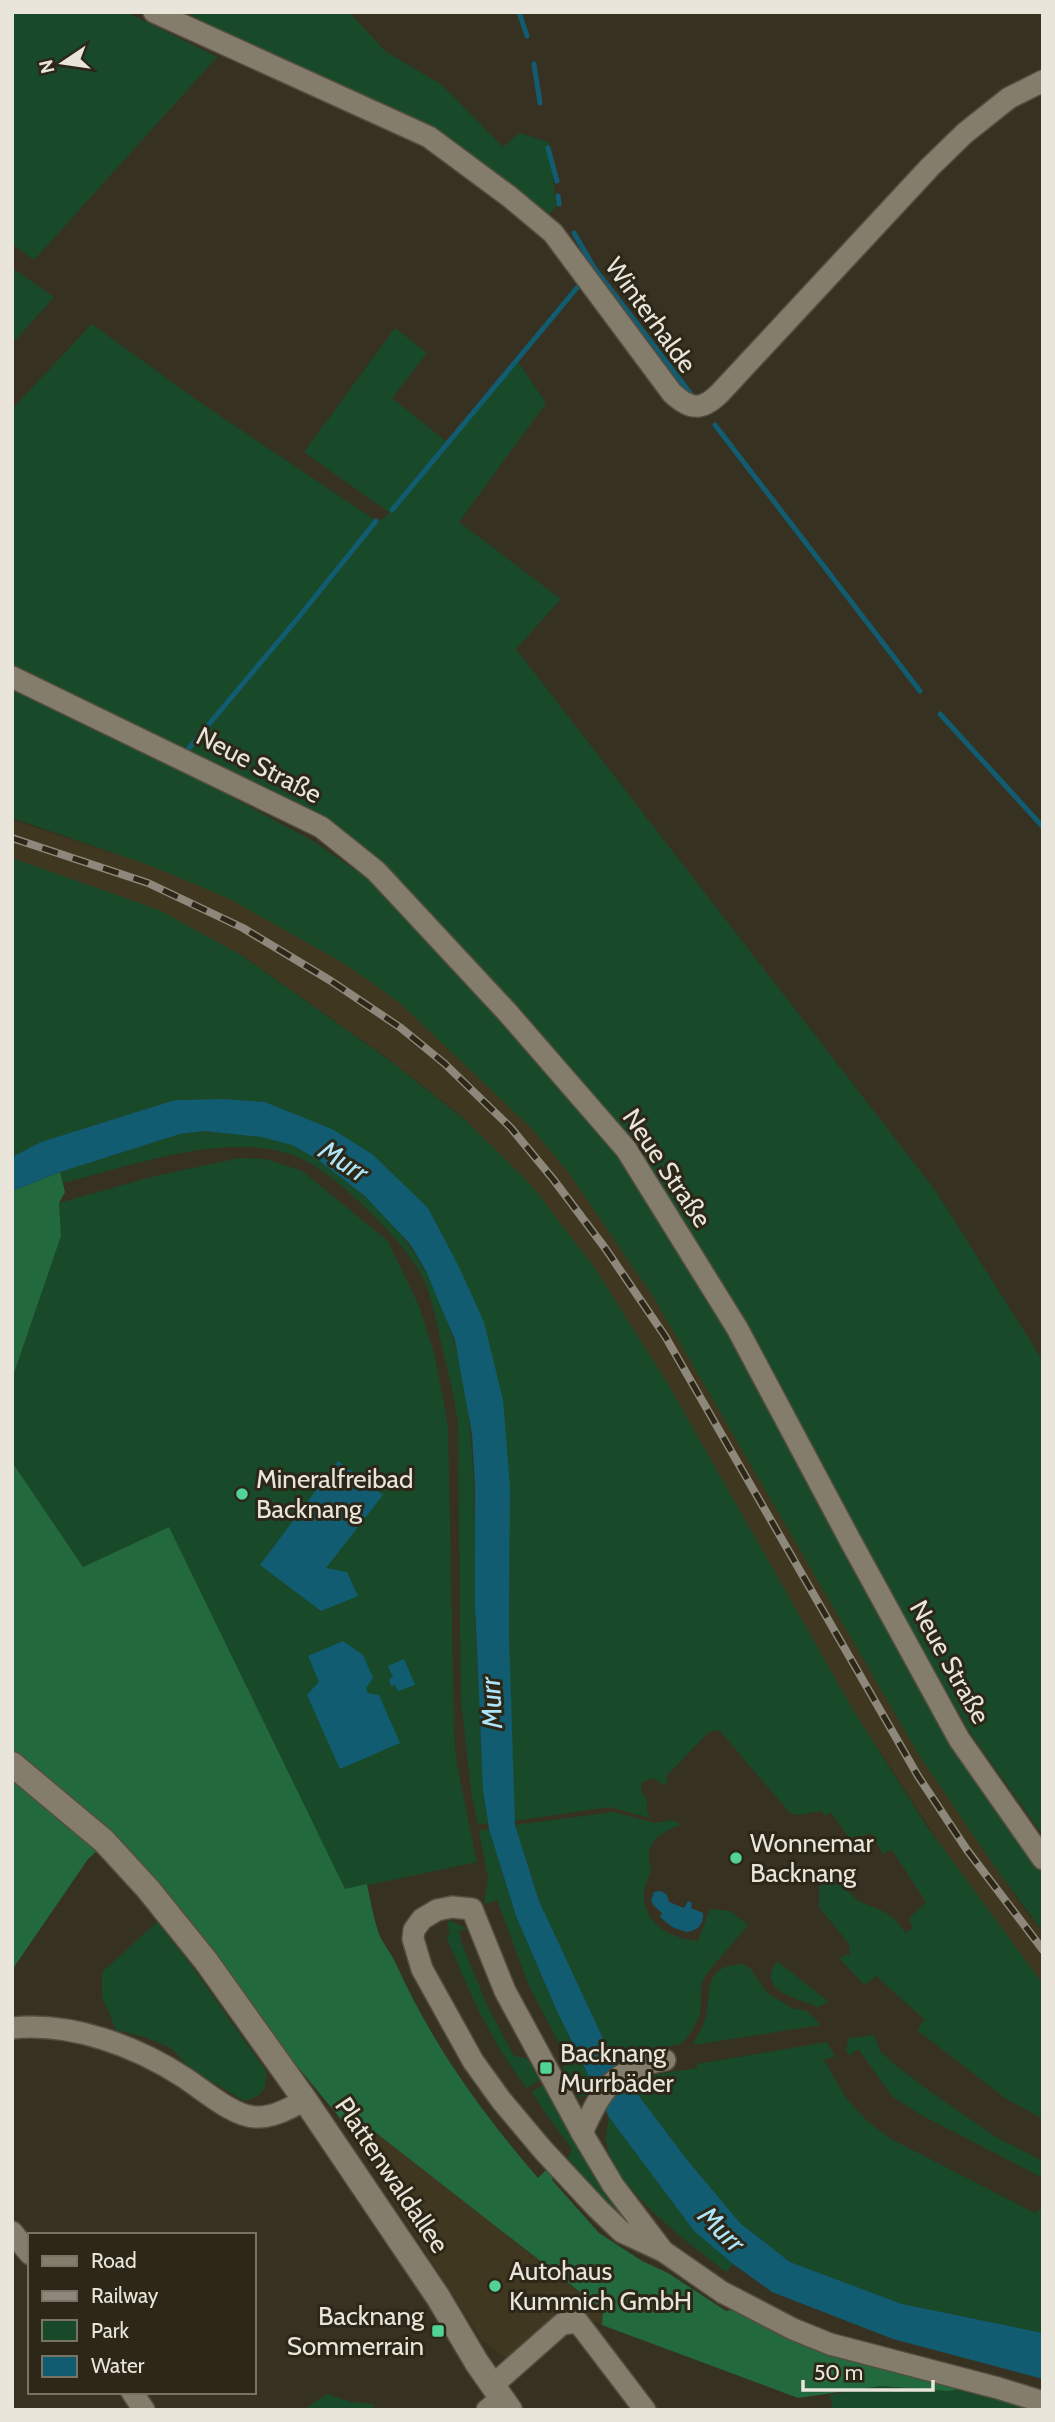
<svg xmlns="http://www.w3.org/2000/svg" width="1055" height="2422" font-family="Cabin,sans-serif">
<style>
.built{fill:#403720}
.green{fill:#184a2a}
.forest{fill:#226a3e}
.water{fill:#115c71}
.lines{fill:none;stroke-linecap:round;stroke-linejoin:round}
.stream{stroke:#115c71;stroke-width:5}
.minor-casing{stroke:#544e40;stroke-width:24}
.tertiary-casing{stroke:#544e40;stroke-width:27}
.minor{stroke:#847d6b;stroke-width:21}
.tertiary{stroke:#847d6b;stroke-width:24}
.rail-casing{stroke:#8d887b;stroke-width:8}
.rail{stroke:#2d2717;stroke-width:5;stroke-dasharray:16;stroke-linecap:butt}
.poi-dot{fill:#51d398;stroke:#2d2717;stroke-width:2.5}
.labels{text-anchor:middle;stroke-width:6;stroke-linejoin:round;paint-order:stroke}
.street-label{font-size:26px;fill:#e9e5db;stroke:#2d2717}
.poi-label{font-size:26px;fill:#e9e5db;stroke:#2d2717;text-anchor:start}
.water-label{font-size:28px;font-style:italic;fill:#aee5f9;stroke:#2d2717}
</style>
<rect width="100%" height="100%" fill="#373121"/>
<g class="built">
<path d="M12 820 149 865 228 897 346 964 399 1003 533 1129 569 1173 655 1297 919 1755 1024 1909 1043 1932V1985L944 1850 852 1708 637 1335 594 1267 531 1186 463 1117 386 1057 242 955 159 910 12 858Z"/>
<path d="M357 2118 603 2311 602 2325 579 2316 558 2317 507 2359 481 2339 344 2123Z"/>
</g>
<g class="green">
<path d="M12 12H126L217 57 34 260 12 244Z"/>
<path d="M185 12H349L385 51 442 85 503 147 519 133 549 142 556 206 551 213 539 215 469 158Z"/>
<path d="M12 268 54 297 12 344Z"/>
<path d="M92 324 198 401 378 522 390 513 304 452 395 328 427 353 392 398 448 443 517 360 546 403 459 522 561 599 516 649 935 1190 1043 1361V1835L971 1734 631 1144 322 820 12 664V409Z"/>
<path d="M12 689 183 771 313 841 370 880 620 1149 734 1337 952 1743 1043 1875V1932L995 1867 919 1755 654 1298 569 1173 533 1130 400 1003 345 964 228 898 149 865 12 818Z"/>
<path d="M12 858 159 910 241 955 385 1057 463 1118 532 1186 594 1267 668 1384 852 1708 926 1825 1043 1984V2119L1005 2098 917 2030 925 2020 876 1976 864 1985 839 1958 850 1954 849 1944 819 1907V1875L845 1873C848 1905 862 1900 886 1913 894 1917 900 1926 906 1933L913 1928 909 1919 926 1902 892 1850 883 1854 871 1833 851 1841 831 1812 826 1816 821 1811 798 1815 790 1813 719 1730 709 1732 666 1776 667 1782 663 1785 654 1778 642 1782 641 1792 647 1798V1812L651 1818 609 1807 514 1821 509 1634 510 1487 484 1322 332 1129 265 1102 225 1099 175 1100 41 1142 12 1157Z"/>
<path d="M204 1131C233 1134 266 1134 293 1145 314 1155 332 1170 350 1184 483 1288 474 1449 475 1601 475 1633 477 1665 479 1697 481 1739 482 1781 488 1823L478 1825 471 1790 461 1700 458 1421C453 1393 447 1366 440 1338 435 1316 431 1293 420 1272 401 1238 338 1176 302 1159 285 1151 264 1147 245 1147 184 1146 122 1168 63 1183L60 1172 180 1134Z"/>
<path d="M239 1158 266 1159 302 1171 388 1241 419 1306 435 1356 448 1426 454 1732 456 1760 477 1862 345 1890 169 1527 83 1567 12 1462V1379L61 1236 59 1203 151 1177Z"/>
<path d="M613 1812 655 1823 673 1820 681 1825C666 1830 649 1838 649 1857 649 1862 652 1867 650 1872 648 1879 645 1885 644 1893 642 1924 672 1939 698 1941L710 1909 730 1911 748 1925 704 1977C699 1989 702 2000 700 2012 698 2024 690 2033 683 2043L628 2057 615 2064 539 1901 515 1825Z"/>
<path d="M489 1829 516 1916 556 2009 595 2085 586 2096 578 2097 562 2067 566 2065 560 2054 563 2051 529 1986 497 1900 484 1904 488 1878 479 1831Z"/>
<path d="M451 1921 468 1929 459 1930 461 1941 486 2003 514 2056 527 2058 540 2080 527 2088C491 2042 467 1989 446 1935L450 1934 447 1922Z"/>
<path d="M157 1922 191 1965 266 2071C268 2089 262 2097 244 2101L191 2069 171 2048 144 2037 116 2030 102 1996V1972Z"/>
<path d="M777 1961 829 2002 817 2007C799 1998 755 1992 777 1961Z"/>
<path d="M741 1964 750 1968 767 1993 792 2008 807 2011 821 2025 693 2045C695 2038 702 2030 705 2021 713 1994 700 1967 741 1964Z"/>
<path d="M874 2035 880 2051 895 2065 932 2093 996 2137 1043 2161V2178L921 2115 893 2097 858 2049 849 2056 846 2050 849 2038Z"/>
<path d="M827 2042 835 2057 823 2059 847 2099 867 2121 891 2139 1035 2213 1043 2207V2333L902 2304 790 2262 741 2224 688 2161 632 2086 652 2075 697 2068V2064Z"/>
<path d="M544 2084 631 2224 624 2226 568 2158 572 2149 546 2114 532 2092Z"/>
<path d="M609 2117 694 2231 733 2264 726 2272C691 2244 609 2186 606 2138 606 2131 608 2123 609 2117Z"/>
<path d="M881 2386 948 2391 965 2388 1037 2410H833L830 2395Z"/>
<path d="M327 2394 351 2402 374 2404 373 2410H303Z"/>
</g>
<g class="forest">
<path d="M60 1172 65 1192 59 1203 61 1236 12 1379V1191Z"/>
<path d="M12 1462 83 1567 169 1527 345 1889 367 1884C370 1899 373 1916 378 1931 381 1942 391 1952 396 1964 434 2047 479 2109 538 2178L549 2167 555 2172 552 2180 599 2233 642 2261 668 2273 726 2311 736 2309 965 2388 948 2391 881 2386 798 2398 602 2325 603 2310 357 2118 344 2123 110 1839 88 1859 12 1970Z"/>
</g>
<g class="water">
<path d="M225 1099 265 1102 332 1129 372 1154 428 1208 459 1267 484 1322 503 1400 510 1487 509 1634 515 1825 539 1901 615 2064 688 2161 741 2224 790 2262 902 2304 1043 2333V2379L893 2339 772 2292 733 2264 694 2231 609 2117 556 2009 516 1916 489 1829 483 1789 475 1605V1486L472 1434 455 1340 426 1271 410 1244 365 1196 317 1159 292 1145 262 1137 204 1131 180 1134 60 1172 12 1191V1157L41 1142 175 1100Z"/>
<path d="M338 1461 383 1495 326 1568 347 1572 358 1596 321 1611 260 1565Z"/>
<path d="M343 1641 363 1655 373 1678 366 1688 368 1693 379 1695 400 1743 340 1769 307 1695 319 1682 308 1656Z"/>
<path d="M404 1659 415 1685 398 1691 395 1685 391 1686 389 1679 393 1677 388 1666Z"/>
<path d="M661 1891 667 1895 669 1902 684 1908 688 1901 692 1903 691 1908 703 1913C704 1925 697 1931 686 1932L672 1927 660 1917 662 1913 654 1906 651 1901 654 1892Z"/>
</g>
<g class="lines">
<g class="stream">
<path d="M519 12 527 36"/>
<path d="M534 64 540 103"/>
<path d="M548 148 557 181"/>
<path d="M558 196 559 204"/>
<path d="M574 233 595 269 691 394"/>
<path d="M715 425 920 691"/>
<path d="M392 510 581 283"/>
<path d="M940 714 1043 827"/>
<path d="M189 748 298 618 376 521"/>
</g>
<defs>
<g id="minor">
<path d="M154 12 429 137 510 197 553 233 672 393C690 410 702 411 720 393L930 167 965 133 1009 98 1043 81"/>
<path d="M12 677 321 827 376 871 508 1013 626 1149 737 1328 850 1540 959 1739 1043 1859"/>
<path d="M12 2028C72 2022 136 2046 185 2078 203 2090 233 2116 255 2117 273 2118 290 2108 305 2100"/>
<path d="M582 2133C602 2088 614 2069 665 2060"/>
<path d="M12 2232 30 2254"/>
<path d="M663 2251 613 2185 582 2133 505 1991 472 1909 452 1907 437 1910 422 1919 414 1930 413 1939 422 1969 473 2061 501 2100 543 2150 597 2208 622 2232 663 2251 722 2292 793 2329 830 2344 998 2388 1043 2402"/>
<path d="M493 2385 562 2324 578 2322 645 2410"/>
<path d="M132 2392 144 2410"/>
<path d="M487 2410 502 2398"/>
</g>
<path id="tertiary" d="M12 1764 104 1841 148 1889 206 1961 305 2100 438 2297 477 2363 510 2410"/>
</defs>
<use href="#minor" class="minor-casing"/>
<use href="#tertiary" class="tertiary-casing"/>
<use href="#minor" class="minor"/>
<use href="#tertiary" class="tertiary"/>
<defs>
<path id="rail" d="M12 838 148 883 243 928 331 981 401 1028 445 1064 511 1128 553 1179 605 1248 665 1336 918 1776 967 1850 1043 1950"/>
</defs>
<use href="#rail" class="rail-casing"/>
<use href="#rail" class="rail"/>
</g>
<g class="poi-dot">
<circle cx="242" cy="1494" r="7"/>
<circle cx="736" cy="1858" r="7"/>
<rect x="539" y="2061" width="14" height="14" rx="3.5"/>
<circle cx="495" cy="2286" r="7"/>
<rect x="431" y="2324" width="14" height="14" rx="3.5"/>
</g>
<g class="labels">
<g class="street-label">
<text transform="translate(651 315) rotate(54)" y="9">Winterhalde</text>
<text transform="translate(259 765) rotate(27)" y="9">Neue Straße</text>
<text transform="translate(667 1168) rotate(56)" y="9">Neue Straße</text>
<text transform="translate(950 1662) rotate(61)" y="9">Neue Straße</text>
<text transform="translate(392 2175) rotate(56)" y="9">Plattenwaldallee</text>
</g>
<g class="poi-label">
<text x="256" y="1488">Mineralfreibad<tspan x="256" dy="30">Backnang</tspan></text>
<text x="750" y="1852">Wonnemar<tspan x="750" dy="30">Backnang</tspan></text>
<text x="560" y="2062">Backnang<tspan x="560" dy="30">Murrbäder</tspan></text>
<text x="509" y="2280">Autohaus<tspan x="509" dy="30">Kummich GmbH</tspan></text>
<text x="424" y="2325" text-anchor="end">Backnang<tspan x="424" dy="30">Sommerrain</tspan></text>
</g>
<g class="water-label">
<text transform="translate(344 1161) rotate(33)" y="10">Murr</text>
<text transform="translate(491 1703) rotate(-93)" y="10">Murr</text>
<text transform="translate(722 2229) rotate(45)" y="10">Murr</text>
</g>
</g>
<rect width="1055" height="2422" fill="none" stroke="#e9e5db" stroke-width="28"/>
<rect x="28" y="2233" width="228" height="161" fill="#2d2717" stroke="#787365" stroke-width="2"/>
<rect x="42" y="2256" width="35" height="10" fill="#847d6b" stroke="#787365" stroke-width="2"/>
<text x="91" y="2268" font-size="21" fill="#e9e5db">Road</text>
<rect x="42" y="2291" width="35" height="10" fill="#8d887b" stroke="#787365" stroke-width="2"/>
<text x="91" y="2303" font-size="21" fill="#e9e5db">Railway</text>
<rect x="42" y="2320" width="35" height="21" fill="#184a2a" stroke="#787365" stroke-width="2"/>
<text x="91" y="2338" font-size="21" fill="#e9e5db">Park</text>
<rect x="42" y="2356" width="35" height="21" fill="#115c71" stroke="#787365" stroke-width="2"/>
<text x="91" y="2373" font-size="21" fill="#e9e5db">Water</text>
<g transform="translate(63 63) rotate(257)" stroke="#2d2717" stroke-width="5" paint-order="stroke">
<path d="M0-5L12 26L0 18L-12 26Z" fill="#e9e5db"/>
<text y="-10" font-size="19" font-weight="bold" text-anchor="middle" fill="#e9e5db">N</text>
</g>
<path d="M803 2380v10h130v-10" fill="none" stroke="#e9e5db" stroke-width="3.5"/>
<text x="814" y="2380" font-size="21" fill="#e9e5db" stroke="#2d2717" stroke-width="5" paint-order="stroke">50 m</text>
</svg>
